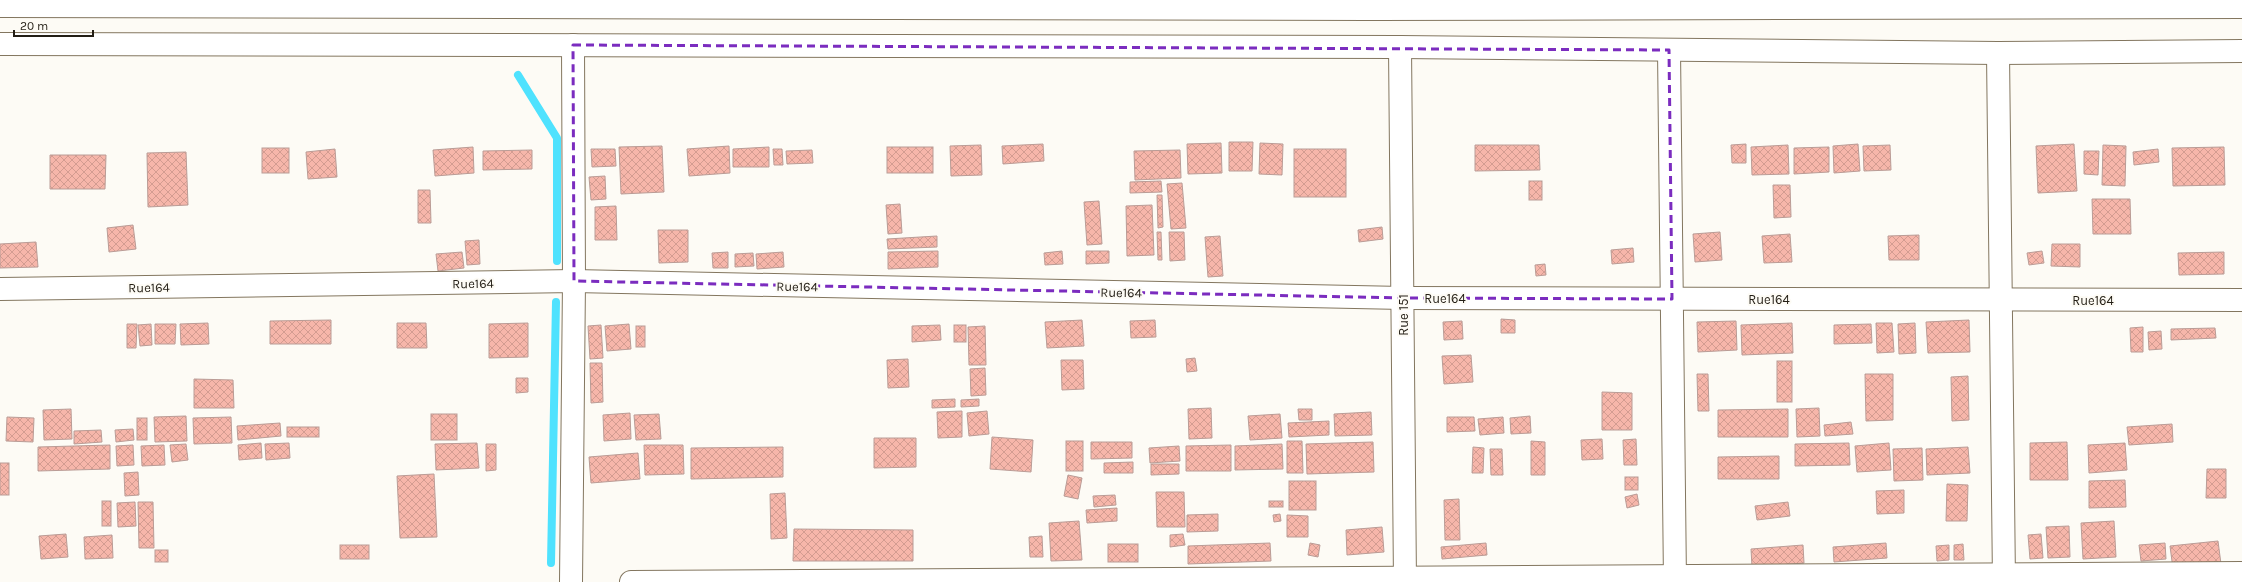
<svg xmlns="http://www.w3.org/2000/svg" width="2242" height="582" font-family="Karla,sans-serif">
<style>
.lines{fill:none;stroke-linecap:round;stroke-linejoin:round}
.stream{stroke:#4fe2fe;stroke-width:8}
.building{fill:url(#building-cross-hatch);stroke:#ba9c96}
.minor-casing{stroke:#83765f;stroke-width:24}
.secondary-casing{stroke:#83765f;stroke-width:24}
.minor{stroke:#fff;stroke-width:22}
.secondary{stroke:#fff;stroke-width:22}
.marked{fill:none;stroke:#7b2cbf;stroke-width:3;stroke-dasharray:8 5;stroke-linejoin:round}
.labels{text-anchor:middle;stroke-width:4;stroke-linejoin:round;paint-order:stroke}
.street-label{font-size:13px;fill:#231e15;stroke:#fdfbf5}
</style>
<defs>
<pattern id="building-cross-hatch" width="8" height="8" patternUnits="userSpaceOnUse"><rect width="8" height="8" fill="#f6b6aa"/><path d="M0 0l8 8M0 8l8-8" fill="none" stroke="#d39c91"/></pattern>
</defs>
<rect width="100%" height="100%" fill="#fdfbf5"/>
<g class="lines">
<g class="stream">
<path d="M518 75 557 138V261"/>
<path d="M551 563 556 302"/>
</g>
</g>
<g class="building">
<path d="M1229 142H1253L1252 171H1229Z"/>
<path d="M1221 143 1222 173 1188 174 1187 144Z"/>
<path d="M1260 143 1283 144 1282 175 1259 174Z"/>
<path d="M1043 144 1044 161 1003 164 1002 146Z"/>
<path d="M1746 144V163H1732L1731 145Z"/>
<path d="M1858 144 1860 171 1834 173 1833 146Z"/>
<path d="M2074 144 2077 191 2038 193 2036 146Z"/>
<path d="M981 145 982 175 951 176 950 146Z"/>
<path d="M1475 145H1539L1540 170 1475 171Z"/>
<path d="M1788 145 1789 174 1752 175 1751 147Z"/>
<path d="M1890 145 1891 170 1864 171 1863 146Z"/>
<path d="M2103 145 2126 146 2125 186 2102 185Z"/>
<path d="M662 146 664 192 621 194 619 147Z"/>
<path d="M729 146 730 173 689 176 687 149Z"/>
<path d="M473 147 474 173 435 176 433 150Z"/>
<path d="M769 147V167H733V149Z"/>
<rect x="887" y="147" width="46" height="26"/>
<path d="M1829 147V172L1794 174V148Z"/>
<path d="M2224 147 2225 185 2173 186 2172 148Z"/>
<rect x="262" y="148" width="27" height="25"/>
<path d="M335 149 337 177 308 179 306 152Z"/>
<path d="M591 149H615L616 166 592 167Z"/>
<path d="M773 149H782L783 165H774Z"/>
<rect x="1294" y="149" width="52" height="48"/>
<path d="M2158 149 2159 162 2134 165 2133 152Z"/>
<path d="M532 150V169L483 170V151Z"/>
<path d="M812 150 813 163 787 164 786 151Z"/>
<path d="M1180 150 1181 178 1135 180 1134 151Z"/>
<path d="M2084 151H2099L2098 175 2084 174Z"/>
<path d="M186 152 188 205 148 207 147 153Z"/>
<path d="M50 155H106L105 189H50Z"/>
<path d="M605 176 606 199 591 200 589 177Z"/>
<path d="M1161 181 1162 192 1130 193V182Z"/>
<rect x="1529" y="181" width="13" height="19"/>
<path d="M1182 183 1186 228 1171 229 1167 184Z"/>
<path d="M1773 185H1790L1791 217 1774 218Z"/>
<path d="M418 190H430L431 223H418Z"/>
<path d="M1157 195H1162L1163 227 1158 228Z"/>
<path d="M2092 199H2130L2131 234H2093Z"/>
<path d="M1099 201 1102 244 1087 245 1084 202Z"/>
<path d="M900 204 902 233 888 234 886 205Z"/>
<path d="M1152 205 1154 255 1127 256 1126 206Z"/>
<path d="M616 206 617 240H595V207Z"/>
<path d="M133 225 136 249 109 252 107 228Z"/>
<path d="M1382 227 1383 239 1359 242 1358 230Z"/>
<path d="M658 230H688V262L659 263Z"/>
<path d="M1157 232H1161L1162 260H1158Z"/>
<path d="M1169 232H1184L1185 260 1170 261Z"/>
<path d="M1720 232 1722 260 1695 262 1693 234Z"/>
<path d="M1790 234 1792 262 1764 263 1762 236Z"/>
<path d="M1919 235V260H1889L1888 236Z"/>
<path d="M937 236V247L888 249 887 239Z"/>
<path d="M1220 236 1223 276 1208 277 1205 237Z"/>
<path d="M479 240 480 264 467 265 465 241Z"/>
<path d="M36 242 38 267 0 268V244Z"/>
<path d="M2052 244H2080V267L2051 266Z"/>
<path d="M1633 248 1634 262 1612 264 1611 250Z"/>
<path d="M938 251V267L888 269V252Z"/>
<path d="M1062 251 1063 264 1045 265 1044 253Z"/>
<path d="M1086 251H1109V263L1086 264Z"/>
<path d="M2042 251 2044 263 2029 265 2027 253Z"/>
<path d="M462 252 464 268 438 271 436 254Z"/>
<path d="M728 252V268H713L712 253Z"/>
<path d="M783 252 784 267 757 269 756 254Z"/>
<path d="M2224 252V274L2179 275 2178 253Z"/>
<path d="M753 253 754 266 735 267V254Z"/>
<path d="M1545 264 1546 275 1536 276 1535 265Z"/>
<path d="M1501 319 1515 320V333H1501Z"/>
<path d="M331 320V344H270V321Z"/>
<path d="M1082 320 1084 346 1047 348 1045 322Z"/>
<path d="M1155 320 1156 337 1131 338 1130 321Z"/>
<path d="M1969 320 1970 352 1928 353 1926 322Z"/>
<path d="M1462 321 1463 339 1444 340 1443 322Z"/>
<path d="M1736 321 1737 350 1698 352 1697 322Z"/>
<path d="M208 323 209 344 181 345 180 324Z"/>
<path d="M397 323H426L427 348H397Z"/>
<path d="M528 323V357L489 358V324Z"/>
<path d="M1792 323 1793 353 1742 355 1741 325Z"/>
<path d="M1876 323H1892L1894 352 1877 353Z"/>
<path d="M1915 323 1916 353 1899 354 1898 324Z"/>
<path d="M127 324H137L136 348H127Z"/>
<path d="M151 324 152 345 140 346 138 325Z"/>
<path d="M155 324H176L175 344H155Z"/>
<path d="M629 324 631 349 607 351 605 326Z"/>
<path d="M1871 324 1872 343 1834 344V325Z"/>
<path d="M601 325 603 358 590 359 588 326Z"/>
<path d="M940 325 941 340 912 342V326Z"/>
<rect x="954" y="325" width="12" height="17"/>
<rect x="636" y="326" width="9" height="21"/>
<path d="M985 326 986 365H969L968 327Z"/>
<path d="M2143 327V352H2131L2130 328Z"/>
<path d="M2215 328 2216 338 2171 340V329Z"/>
<path d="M2161 331 2162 349 2149 350 2148 332Z"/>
<path d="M1471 355 1473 382 1444 384 1442 356Z"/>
<path d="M1195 358 1197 371 1187 372 1186 359Z"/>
<path d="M908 359 909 387 888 388 887 360Z"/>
<path d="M1061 360H1083L1084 389 1062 390Z"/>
<rect x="1777" y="361" width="15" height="41"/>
<path d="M590 363H602L603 402 591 403Z"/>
<path d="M985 368 986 395 971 396 970 369Z"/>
<path d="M1697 374H1708L1709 411H1698Z"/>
<path d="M1865 374H1893V420L1866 421Z"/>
<path d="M1968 376 1969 420 1952 421 1951 377Z"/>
<path d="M516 378H528V392L516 393Z"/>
<path d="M194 379 233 380 234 408H194Z"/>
<path d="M1602 392 1632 393V430H1602Z"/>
<path d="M955 399V407L932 408V400Z"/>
<path d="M979 399V406L961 407V400Z"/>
<path d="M1211 408 1212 438 1189 439 1188 409Z"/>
<path d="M1819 408 1820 436 1797 437 1796 409Z"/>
<path d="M71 409 72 439 44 440 43 410Z"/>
<path d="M1298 409H1312V420H1299Z"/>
<path d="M1788 409V437H1718V410Z"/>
<path d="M962 411V437L938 438 937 412Z"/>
<path d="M987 411 989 434 969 436 967 413Z"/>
<path d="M1371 412 1372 435 1335 436 1334 414Z"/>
<path d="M630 413 631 439 604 441 603 415Z"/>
<rect x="431" y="414" width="26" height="26"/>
<path d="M659 414 661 439 636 440 634 415Z"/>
<path d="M1280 414 1282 438 1250 440 1248 416Z"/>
<path d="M186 416 187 441 155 442 154 417Z"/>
<path d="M1530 416 1531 433 1511 434 1510 418Z"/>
<path d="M7 417 34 418 33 442 6 441Z"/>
<path d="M231 417 232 443 194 444 193 418Z"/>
<path d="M1447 417H1474L1475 431 1447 432Z"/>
<path d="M1503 417 1504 433 1480 435 1478 419Z"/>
<rect x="137" y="418" width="10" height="22"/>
<path d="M1329 421V435L1289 437 1288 423Z"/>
<path d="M1851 422 1853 434 1825 436 1824 425Z"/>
<path d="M280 423 281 436 238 440 237 426Z"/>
<path d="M2172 424 2173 442 2129 445 2127 427Z"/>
<rect x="287" y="427" width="32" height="10"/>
<path d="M133 429 134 440 116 442 115 430Z"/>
<path d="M101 430 102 442 74 444V431Z"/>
<path d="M992 437 1033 440 1031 472 990 469Z"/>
<path d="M874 438H916V467L874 468Z"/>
<path d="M1602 439 1603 459 1582 460 1581 440Z"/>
<path d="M1636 439 1637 465H1624L1623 440Z"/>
<rect x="1066" y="441" width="17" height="30"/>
<path d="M1287 441H1302L1303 473H1287Z"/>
<path d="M1531 441 1545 442V475H1531Z"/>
<path d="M1091 442H1132V458L1091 459Z"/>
<path d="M1373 442 1374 472 1307 474 1306 444Z"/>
<path d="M2067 442 2068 480H2030V443Z"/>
<path d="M261 443 262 458 239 460 238 445Z"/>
<path d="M289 443 290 458 266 460 265 444Z"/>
<path d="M477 443 479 468 436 470 435 444Z"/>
<path d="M1849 443 1850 465 1795 466V444Z"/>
<path d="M1889 443 1891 470 1857 472 1855 446Z"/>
<path d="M2125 443 2127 470 2089 473 2088 445Z"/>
<path d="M186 444 188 460 172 462 170 445Z"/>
<path d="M486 444H496V470L486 471Z"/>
<path d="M1282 444 1283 469 1235 470V446Z"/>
<path d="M110 445V469L38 471V447Z"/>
<path d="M133 445 134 465 117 466 116 446Z"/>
<path d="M164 445 165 465 142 466 141 446Z"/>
<path d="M644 445H683L684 474 645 475Z"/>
<path d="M1231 445V471H1186V446Z"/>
<path d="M1179 446 1180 461 1150 463 1149 448Z"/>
<path d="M783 447V477L691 479V448Z"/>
<path d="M1473 447 1484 448 1483 473H1472Z"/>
<path d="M1968 447 1970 473 1927 475 1926 449Z"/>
<path d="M1922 448 1923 480 1894 481 1893 449Z"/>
<path d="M1490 449H1502L1503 475H1491Z"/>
<path d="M638 453 640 479 591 483 589 457Z"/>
<path d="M1779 456V479H1718V457Z"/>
<path d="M1133 462V473H1104V463Z"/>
<rect x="0" y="463" width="9" height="32"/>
<path d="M1151 464H1179V474L1151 475Z"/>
<path d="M2207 469H2226V498H2206Z"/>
<path d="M138 472 139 495 125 496 124 473Z"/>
<path d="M434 474 437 537 400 538 397 476Z"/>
<path d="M1068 475 1082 478 1078 499 1064 496Z"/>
<rect x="1625" y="477" width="13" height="13"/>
<path d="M2125 480 2126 507 2089 508V481Z"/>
<rect x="1289" y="481" width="27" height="29"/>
<path d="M1947 484 1968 485 1967 521H1946Z"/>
<path d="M1904 490V513L1877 514 1876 491Z"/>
<path d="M1156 492H1184L1185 527H1157Z"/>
<path d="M785 493 787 538 771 539 770 494Z"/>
<path d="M1637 494 1639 505 1627 508 1625 497Z"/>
<path d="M1115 495 1116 505 1094 507 1093 496Z"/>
<path d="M1459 499 1460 540H1445L1444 500Z"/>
<rect x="102" y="501" width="9" height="25"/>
<rect x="1269" y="501" width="14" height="6"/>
<path d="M135 502 136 526 118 527 117 503Z"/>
<path d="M138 502H153L154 548H139Z"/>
<path d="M1788 502 1790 516 1757 520 1755 506Z"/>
<path d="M1117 508V521L1087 523 1086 510Z"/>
<path d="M1218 514V531L1187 532V515Z"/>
<path d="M1280 514 1281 521 1274 522 1273 515Z"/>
<path d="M1287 515 1308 516V537H1287Z"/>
<path d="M1079 521 1082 560 1051 561 1049 523Z"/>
<path d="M2114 521 2116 557 2083 559 2081 523Z"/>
<path d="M2069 526 2070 557 2048 558 2046 527Z"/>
<path d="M1382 527 1384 552 1347 555 1346 530Z"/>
<path d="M794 529 913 530V561H793Z"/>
<path d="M66 534 68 557 41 559 39 536Z"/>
<path d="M1183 534 1185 545 1170 547V535Z"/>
<path d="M2041 534 2043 558 2030 559 2028 535Z"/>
<path d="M112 535 113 558 85 559 84 537Z"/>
<path d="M1042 536 1043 557H1030L1029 537Z"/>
<path d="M2218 541 2221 564 2173 569 2170 546Z"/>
<path d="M1270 543 1271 561 1188 564V546Z"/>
<path d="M1310 543 1320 545 1318 557 1308 555Z"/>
<path d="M1486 543 1487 555 1442 559 1441 547Z"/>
<path d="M1886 543 1887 558 1834 562 1833 547Z"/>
<path d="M2165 543 2166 559 2141 561 2139 545Z"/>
<rect x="1108" y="544" width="30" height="18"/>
<path d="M1963 544 1964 560H1954V545Z"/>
<rect x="340" y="545" width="29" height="14"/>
<path d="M1803 545 1804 563 1752 567 1751 549Z"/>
<path d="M1949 545V560L1937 561 1936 546Z"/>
<rect x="155" y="550" width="13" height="12"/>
</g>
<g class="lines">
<defs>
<g id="minor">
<path d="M1400 47 1405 582"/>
<path d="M1669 50 1675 582"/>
<path d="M1998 53 2004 582"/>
<path d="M0 289 574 281 1403 298 2242 300"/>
<path d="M571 582 574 281 573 45"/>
<path d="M631 582 2242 573"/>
</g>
<g id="secondary">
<path d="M0 6 1370 9 2242 7"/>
<path d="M0 44 1400 47 1998 53 2242 51"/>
</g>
</defs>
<use href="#minor" class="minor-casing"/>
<use href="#secondary" class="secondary-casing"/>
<use href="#minor" class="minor"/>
<use href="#secondary" class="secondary"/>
</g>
<path class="marked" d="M573 45 1669 50 1672 299 1403 298 574 281Z"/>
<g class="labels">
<g class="street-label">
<text transform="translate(473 283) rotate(-1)" y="5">Rue164</text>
<text transform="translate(797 286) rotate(1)" y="5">Rue164</text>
<text transform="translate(149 287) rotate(-1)" y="5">Rue164</text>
<text transform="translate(1121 292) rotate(1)" y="5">Rue164</text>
<text x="1445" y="303">Rue164</text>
<text x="1769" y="304">Rue164</text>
<text x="2093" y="305">Rue164</text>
<text transform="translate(1403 315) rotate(-90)" y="5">Rue 151</text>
</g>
</g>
<path d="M14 30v6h79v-6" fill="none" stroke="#231e15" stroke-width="2"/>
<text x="20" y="30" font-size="12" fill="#231e15" stroke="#fdfbf5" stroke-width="3" paint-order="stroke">20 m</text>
</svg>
